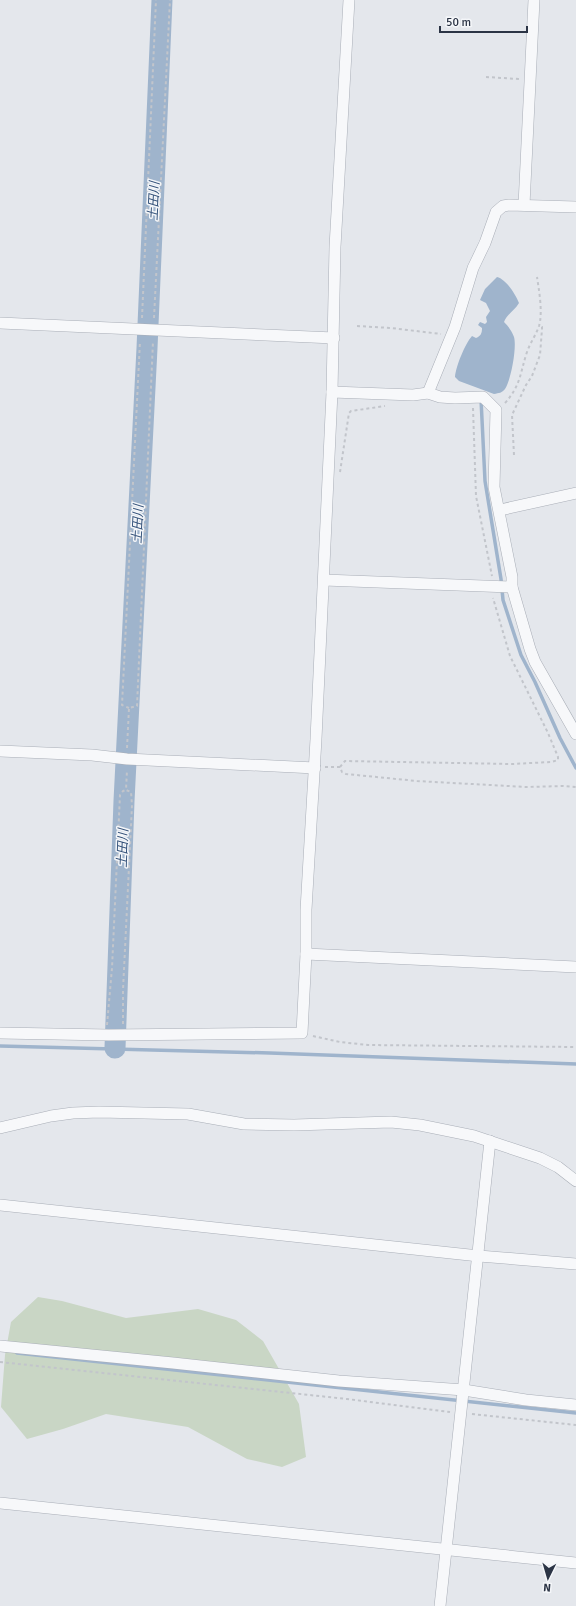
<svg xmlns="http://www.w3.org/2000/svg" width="576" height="1606" font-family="Signika,'Noto Sans JP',sans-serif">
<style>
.green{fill:#c9d6c5}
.water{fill:#9fb4cc}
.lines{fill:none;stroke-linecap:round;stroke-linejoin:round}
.stream{stroke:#9fb4cc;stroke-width:3.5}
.river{stroke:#9fb4cc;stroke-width:21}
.minor-casing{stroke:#a9aeb7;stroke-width:12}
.path{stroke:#c2c5cb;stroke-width:2;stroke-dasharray:3 3;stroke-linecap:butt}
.minor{stroke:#f7f8fa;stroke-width:11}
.labels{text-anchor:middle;stroke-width:3;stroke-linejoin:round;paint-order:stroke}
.water-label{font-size:13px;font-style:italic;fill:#34527a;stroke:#f4f6f9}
</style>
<rect width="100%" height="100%" fill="#e4e7ec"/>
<path class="green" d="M38 1297 62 1301 126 1318 198 1309 236 1320 263 1341 299 1404 306 1457 282 1467 247 1459 188 1427 106 1414 63 1429 27 1439 1 1407 5 1355 11 1322Z"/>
<path class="water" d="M497 277C506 279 516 295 519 303 515 310 507 314 504 322 508 326 512 331 514 337 517 347 511 380 505 389 502 393 499 393 494 394L459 381 455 377C456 366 465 344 472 336L476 338C481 336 482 333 482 328L478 325 480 322 485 324 487 322 486 317 490 311 486 303 480 300 485 289Z"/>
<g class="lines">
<g class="stream">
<path d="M481 399 485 481 501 579 503 600 521 655 535 682 560 738 576 768"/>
<path d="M0 1046 270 1053 576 1064"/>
<path d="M17 1353 576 1413"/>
</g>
<path class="river" d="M115 1048 124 801 147 348 162 0"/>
<defs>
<g id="minor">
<path d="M524 205 534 0"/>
<path d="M0 323 334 338"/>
<path d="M332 392 413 395 428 393 440 397 455 398 483 397 496 410 494 487 512 577V587L530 649 535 662 576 734"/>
<path d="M428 393 455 327 473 268 485 243 496 212 503 206 509 205 576 207"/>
<path d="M500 510 576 493"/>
<path d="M324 580 512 587"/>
<path d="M0 751 92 755 127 759 315 768"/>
<path d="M306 954 576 967"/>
<path d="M0 1033 109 1035 302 1033 306 954V910L316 739 332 392 335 247 349 0"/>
<path d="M0 1128 51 1116 73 1113 99 1112 188 1114 244 1124 294 1125 391 1122 420 1125 474 1136 540 1158 558 1167 576 1181"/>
<path d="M0 1205 479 1256 576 1264"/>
<path d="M0 1346 173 1363 339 1381 464 1390 526 1400 576 1405"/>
<path d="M0 1503 576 1563"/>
<path d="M440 1606 490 1141"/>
</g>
</defs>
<use href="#minor" class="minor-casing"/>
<g class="path">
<path d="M486 77 519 79"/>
<path d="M142 318 156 0"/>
<path d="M154 318 170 0"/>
<path d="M357 326 391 328 441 334"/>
<path d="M505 403C521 385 520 373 527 352 530 343 536 335 539 326 543 313 539 290 537 277"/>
<path d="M473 408 476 496 492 576"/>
<path d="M514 455 512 415 526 385 532 376 540 355 542 329V327L539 326"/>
<path d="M340 472 349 413 351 411 385 406"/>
<path d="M129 708 122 705 140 341"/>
<path d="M127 748 129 708 137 706 153 341"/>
<path d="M325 767H340L342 772 346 774 417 781 526 787 563 786 576 787"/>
<path d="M340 767 345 761 512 764 551 762 558 760V757L548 733 510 656 493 598"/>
<path d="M123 1024V990L132 805 131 792 126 790 127 770"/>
<path d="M107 1025 112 968 120 795 123 791 126 790"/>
<path d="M313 1036 340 1042 368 1045 576 1047"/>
<path d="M0 1362 347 1399 450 1412"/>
<path d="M472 1414 576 1425"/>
</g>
<use href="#minor" class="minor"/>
</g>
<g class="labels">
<g class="water-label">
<text transform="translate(153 201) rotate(-87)" y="5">土田川</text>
<text transform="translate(137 524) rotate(-87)" y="5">土田川</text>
<text transform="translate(122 848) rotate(-88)" y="5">土田川</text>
</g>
</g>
<g transform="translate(548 1578) rotate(185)" stroke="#f4f6f9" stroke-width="3" paint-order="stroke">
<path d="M0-3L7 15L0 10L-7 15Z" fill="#2b3445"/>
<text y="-6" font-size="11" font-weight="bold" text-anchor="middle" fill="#2b3445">N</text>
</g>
<path d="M440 26v6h87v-6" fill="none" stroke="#2b3445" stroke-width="2"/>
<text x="446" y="26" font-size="12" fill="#2b3445" stroke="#f4f6f9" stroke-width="3" paint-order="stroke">50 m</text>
</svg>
